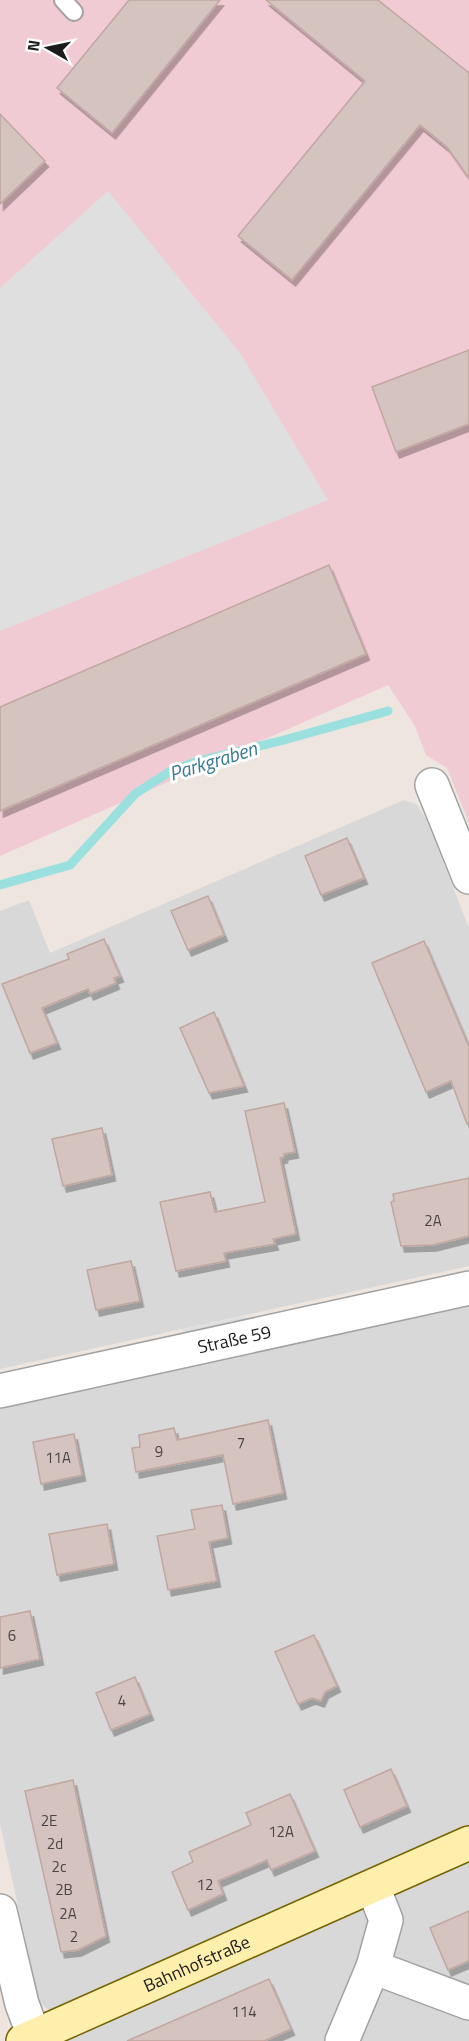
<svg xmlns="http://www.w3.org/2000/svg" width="469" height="2041" font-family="'Titillium Web',sans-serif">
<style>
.residential{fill:#d9d8d8}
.commercial{fill:#f1cbd3}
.parking{fill:#dfdfdf}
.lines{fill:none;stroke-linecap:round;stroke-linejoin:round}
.stream{stroke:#9ae0df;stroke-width:9}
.building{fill:#d5c3bf;stroke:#c0a7a0;stroke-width:1.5;filter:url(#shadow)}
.lane-casing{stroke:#a2a2a2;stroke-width:20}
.street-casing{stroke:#a2a2a2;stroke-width:36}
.secondary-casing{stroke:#746400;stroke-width:36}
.lane{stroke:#fff;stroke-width:16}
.street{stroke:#fff;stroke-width:33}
.secondary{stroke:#ffefac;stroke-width:33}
.labels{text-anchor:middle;stroke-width:6;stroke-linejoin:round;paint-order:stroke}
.number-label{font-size:15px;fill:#4a4544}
.street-label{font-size:18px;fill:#1b1b1b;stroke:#fff}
.water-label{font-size:20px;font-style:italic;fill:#377a92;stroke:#fff}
</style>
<defs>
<filter id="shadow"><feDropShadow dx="3.5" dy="6" stdDeviation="0" flood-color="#0004"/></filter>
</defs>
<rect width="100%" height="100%" fill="#eee5df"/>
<g class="residential">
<path d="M404 800 416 804 426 819 469 928V1266L0 1369V911L29 900 50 953Z"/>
<path d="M469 1297V1826L57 2010H49L42 2005 38 1997 0 1824V1406Z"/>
<path d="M469 1858V2041H58Z"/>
</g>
<path class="commercial" d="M0 0H469V823L447 768 426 755 415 726 388 685 0 856Z"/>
<g class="parking">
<path d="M108 191 240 353 328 500 0 631V288Z"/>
<path d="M246 1316 248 1325 185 1339 183 1329Z"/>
</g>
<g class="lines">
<path class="stream" d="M0 885 70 865 135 794 169 772 195 762 284 740 388 711"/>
</g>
<g class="building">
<path d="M129 0H220L112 133 57 88Z"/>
<path d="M266 0H378L469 73V178L447 147 420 125 292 280 238 236 365 81Z"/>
<path d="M0 114 45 161 0 204Z"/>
<path d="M469 350V424L396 452 372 387Z"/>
<path d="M329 565 366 654 0 811V707Z"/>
<path d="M347 838 364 878 321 895 305 856Z"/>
<path d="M208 896 224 935 188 950 171 911Z"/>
<path d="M104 939 120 976 114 978 116 983 90 994 88 989 42 1008 57 1043 30 1053 2 984 69 959 67 954Z"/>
<path d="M424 941 469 1047V1123L467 1124 451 1081 426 1092 372 963Z"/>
<path d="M214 1012 244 1086 209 1093 180 1028Z"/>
<path d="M284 1103 295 1152 284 1154V1157L280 1158 296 1234 273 1239 275 1244 224 1253 226 1261 176 1271 160 1202 210 1192 215 1212 265 1202 245 1111Z"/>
<path d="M102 1128 112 1175 63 1186 52 1139Z"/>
<path d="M469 1178V1236L433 1245 401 1246 391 1202 394 1201 393 1194Z"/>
<path d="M131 1261 140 1301 96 1310 87 1270Z"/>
<path d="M268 1420 283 1493 233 1504 223 1455 136 1472 132 1448 140 1447 139 1435 174 1428 177 1440Z"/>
<path d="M74 1434 82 1475 41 1484 33 1442Z"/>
<path d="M222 1505 228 1538 209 1542 217 1581 168 1590 157 1536 195 1529 191 1510Z"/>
<path d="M107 1524 114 1564 57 1575 49 1534Z"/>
<path d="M30 1611 40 1659 0 1668V1617Z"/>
<path d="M314 1635 337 1686 325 1692 321 1701 312 1698 298 1704 275 1652Z"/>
<path d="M135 1677 150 1714 111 1730 96 1693Z"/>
<path d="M391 1769 407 1806 360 1827 344 1790Z"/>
<path d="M73 1780 106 1936 78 1950 61 1952 25 1791Z"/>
<path d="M290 1794 315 1851 271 1870 267 1860 218 1881 223 1894 188 1910 172 1872 193 1862 189 1852 251 1825 246 1813Z"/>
<path d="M469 1911V1961L448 1970 430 1928Z"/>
<path d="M269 1979 291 2029 264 2041H127Z"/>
</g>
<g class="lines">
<defs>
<path id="lane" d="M63 0 74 12"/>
<g id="street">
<path d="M432 785 469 877"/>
<path id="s1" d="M0 1391 469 1288"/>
<path d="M0 1911 22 2004 34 2036"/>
<path d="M373 1967 469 2003"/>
<path d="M342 2041 373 1967 386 1920 373 1887"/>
</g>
<g id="secondary">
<path id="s2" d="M23 2041 469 1843"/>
</g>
</defs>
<use href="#lane" class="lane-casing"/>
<use href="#street" class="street-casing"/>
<use href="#secondary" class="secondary-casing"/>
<use href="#lane" class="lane"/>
<use href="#street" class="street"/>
<use href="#secondary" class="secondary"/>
</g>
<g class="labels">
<g class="number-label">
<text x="433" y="1226">2A</text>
<text x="241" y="1448">7</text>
<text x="159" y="1457">9</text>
<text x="58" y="1463">11A</text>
<text x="12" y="1641">6</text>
<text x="122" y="1706">4</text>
<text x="49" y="1826">2E</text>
<text x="281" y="1837">12A</text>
<text x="55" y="1849">2d</text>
<text x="59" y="1872">2c</text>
<text x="205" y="1890">12</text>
<text x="64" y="1895">2B</text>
<text x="68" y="1919">2A</text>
<text x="74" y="1942">2</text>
<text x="244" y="2017">114</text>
</g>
<g class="street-label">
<text dy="6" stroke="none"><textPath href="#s1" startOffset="240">Straße 59</textPath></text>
<text dy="6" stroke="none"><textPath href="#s2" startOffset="190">Bahnhofstraße</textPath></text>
</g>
<g class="water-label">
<text transform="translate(213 761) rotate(-17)" y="7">Parkgraben</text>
</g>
</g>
<g transform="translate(48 48) rotate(279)" stroke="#ffffff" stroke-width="4.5" paint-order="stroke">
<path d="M0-4.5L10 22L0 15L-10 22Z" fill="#1b1b1b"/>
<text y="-9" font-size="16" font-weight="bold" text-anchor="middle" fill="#1b1b1b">N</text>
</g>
</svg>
